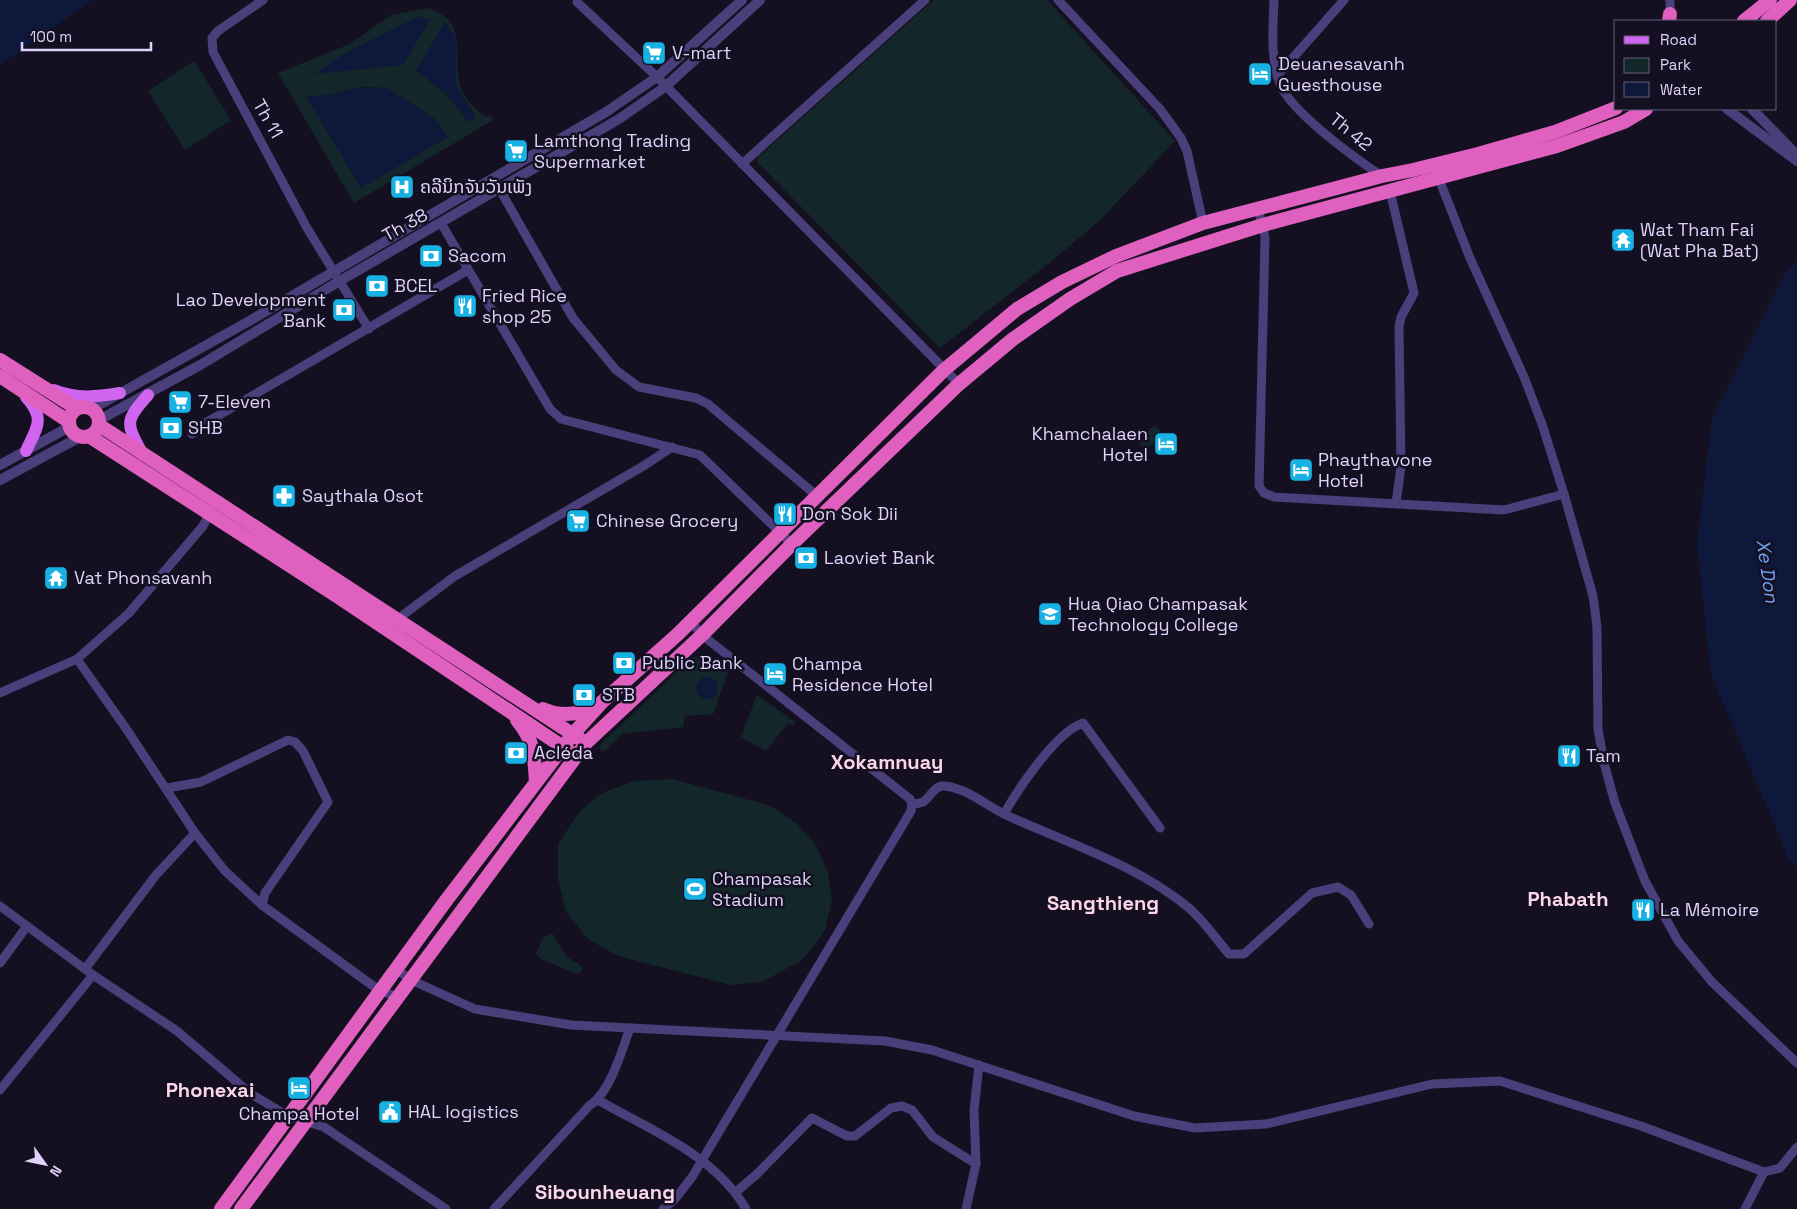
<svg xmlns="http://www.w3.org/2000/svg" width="1797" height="1209" font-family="'Space Grotesk','Noto Sans Lao',sans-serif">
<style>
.green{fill:#13272a;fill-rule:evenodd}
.water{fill:#0e183b}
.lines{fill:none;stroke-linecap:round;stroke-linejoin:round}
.minor{stroke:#4a3f7b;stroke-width:9}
.tertiary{stroke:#4a3f7b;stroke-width:10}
.primary{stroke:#d066ef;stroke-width:12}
.trunk{stroke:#df60be;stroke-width:14}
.labels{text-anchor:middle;stroke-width:5;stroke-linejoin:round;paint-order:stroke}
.poi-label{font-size:18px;fill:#ded4fb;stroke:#151021;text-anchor:start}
.street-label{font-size:18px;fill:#ded4fb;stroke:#151021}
.water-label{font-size:19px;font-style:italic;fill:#6ca0f0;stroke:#151021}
.quarter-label{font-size:20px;font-weight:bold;fill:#fbd5e8;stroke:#151021}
</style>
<rect width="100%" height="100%" fill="#151021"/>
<g class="green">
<path d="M934 0H1047L1175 141 1100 220 1053 260 940 348 757 162 758 157Z"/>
<path d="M428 8C465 21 455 43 458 72 459 93 471 106 486 117L491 116 493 120 354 203 278 73 350 44 391 15ZM456 38V85L476 117 469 122 445 93 416 70ZM360 87 387 88 435 119 307 97 331 95Z"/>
<path d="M194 61 231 120 185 150 148 91Z"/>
<path d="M1155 425 1164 436 1145 450 1137 440Z"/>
<path d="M699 656 728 672 713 714 685 716 683 727 622 734 605 751H601L600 745 692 658Z"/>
<path d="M757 695 795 722 793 726 788 723 766 751 741 737Z"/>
<path d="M672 779 771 806 797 824 816 845 828 873 832 899 825 931 802 960 764 981 731 985 618 956 588 939 566 912 558 879V844L580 811 604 792 635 781Z"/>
<path d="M552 933 567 957 583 967 580 973H575L541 959 536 954 543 937Z"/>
</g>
<g class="water">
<path d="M0 0H93L0 65Z"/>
<path d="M419 16 430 20 403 65 314 74 349 51Z"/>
<path d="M445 22 456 38V85L476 118 469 122 445 93 416 70Z"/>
<path d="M360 87 387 88 435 119 448 137 361 188 306 97 331 95Z"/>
<path d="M1797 261V867L1789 859 1711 674 1697 544 1712 418 1785 274Z"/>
<circle cx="707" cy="688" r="11"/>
</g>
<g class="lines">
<g class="minor">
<path d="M263 0 218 31 212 38 213 52 307 228 369 329"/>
<path d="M1058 0 1160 109 1181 138 1187 151 1203 223"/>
<path d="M1274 0C1273 28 1270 57 1280 84 1291 112 1356 159 1382 176"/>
<path d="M577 2 657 77 959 384"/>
<path d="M1670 17V0"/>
<path d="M1277 76 1344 0"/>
<path d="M742 164 925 0"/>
<path d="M1437 174 1470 258 1524 377 1542 424 1564 494 1593 596 1597 627 1598 729 1604 763 1615 803 1645 881 1678 941 1712 982 1797 1063"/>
<path d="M500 190 573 318 616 370 639 387 696 398 708 404 817 496"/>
<path d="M1390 191 1414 293 1401 317 1399 327 1401 467 1396 503"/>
<path d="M1258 208 1265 237 1259 486 1264 493 1274 497 1504 510 1564 494"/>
<path d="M441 223 550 409 561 419 700 455 792 544"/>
<path d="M192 434 197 428 468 270"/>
<path d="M395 621 455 576 645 465 672 447"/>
<path d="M77 659 129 613 203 526 211 510"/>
<path d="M0 693 77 659 125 727 195 833"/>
<path d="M167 788 201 782 288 740 295 742 303 751 328 802 265 893 262 905"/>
<path d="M912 804C915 804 920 803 923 802 930 798 934 785 944 786 965 787 987 806 1006 815 1067 843 1136 864 1189 908 1204 921 1216 939 1229 954H1244L1312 893 1338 887 1351 895 1369 924"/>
<path d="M1004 814C1018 789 1056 732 1083 723L1160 828"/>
<path d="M0 906 93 975 177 1031 251 1094 288 1116 324 1127 446 1209"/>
<path d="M0 963 27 926"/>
<path d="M85 969 156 875 195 833 225 871 262 905 380 991 399 997"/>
<path d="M396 969 411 980 475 1009 571 1025 885 1041 932 1050 1134 1116 1195 1128 1266 1124 1432 1084 1500 1081 1641 1126 1764 1172 1780 1168 1797 1147"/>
<path d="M0 1090 93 975"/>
<path d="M598 1100C650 1130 715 1155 746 1209"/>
<path d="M736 1192 757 1174 812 1118 847 1136H855L891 1108 902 1106 912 1110 933 1137 976 1164"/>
<path d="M494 1209 590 1105C610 1093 622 1050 630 1028"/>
<path d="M663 1209 675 1199 692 1177 911 811 912 804 910 799 702 635 690 621"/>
<path d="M966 1209 976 1164 974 1110 979 1065"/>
<path d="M1745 1209 1764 1172"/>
</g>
<g class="tertiary">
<path d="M1727 109 1797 161"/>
<path d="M1752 109 1795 153"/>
<path d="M92 409 251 320 606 112 657 77 742 0"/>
<path d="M99 420 202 364 338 282 619 119 665 87 760 0"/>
<path d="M0 465 69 427"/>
<path d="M0 480 80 437"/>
</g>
<g class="primary">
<path d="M54 390C76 399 96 397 120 393"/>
<path d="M26 451C37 427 46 419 26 397"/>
<path d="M143 455C126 423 124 422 148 395"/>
</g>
<g class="trunk">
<path d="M1669 21 1670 14"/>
<path d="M1744 21 1770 0"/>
<path d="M1767 21 1790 0"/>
<path d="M0 360 76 408"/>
<path d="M0 376 68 421"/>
<circle cx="84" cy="422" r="15"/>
<path d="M99 425 580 739"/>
<path d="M89 436 337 596 569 751"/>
<path d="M543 709C560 717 580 714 597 707"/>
<path d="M517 720C535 742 534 755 536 782"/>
<path d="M221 1209 445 902 573 734 602 702 678 634 944 370 1017 309 1062 282 1116 256 1203 223 1382 176 1413 170 1478 154 1555 132 1616 108"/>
<path d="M241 1209 586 743 702 635 792 544 959 384 1013 339 1070 299 1117 271 1263 225 1557 146 1624 122 1646 109"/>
</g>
</g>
<defs>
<symbol id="supermarket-square" viewBox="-11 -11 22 22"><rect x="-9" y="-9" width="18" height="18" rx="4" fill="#17b1e3" stroke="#151021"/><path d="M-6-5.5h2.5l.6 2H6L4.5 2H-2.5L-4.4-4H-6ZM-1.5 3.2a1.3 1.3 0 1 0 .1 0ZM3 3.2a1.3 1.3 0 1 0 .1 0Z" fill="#fff"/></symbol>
<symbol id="hotel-square" viewBox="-11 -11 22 22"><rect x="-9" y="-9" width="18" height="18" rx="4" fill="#17b1e3" stroke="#151021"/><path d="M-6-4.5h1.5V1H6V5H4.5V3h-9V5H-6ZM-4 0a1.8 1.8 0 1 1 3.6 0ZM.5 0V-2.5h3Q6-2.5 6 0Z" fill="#fff"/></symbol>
<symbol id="hospital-square" viewBox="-11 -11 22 22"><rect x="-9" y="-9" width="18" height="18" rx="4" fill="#17b1e3" stroke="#151021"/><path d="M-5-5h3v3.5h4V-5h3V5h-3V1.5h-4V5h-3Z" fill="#fff"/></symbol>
<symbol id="temple-square" viewBox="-11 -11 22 22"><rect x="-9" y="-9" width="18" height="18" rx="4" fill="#17b1e3" stroke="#151021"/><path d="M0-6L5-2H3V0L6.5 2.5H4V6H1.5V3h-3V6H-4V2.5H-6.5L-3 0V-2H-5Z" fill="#fff"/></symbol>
<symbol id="bank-square" viewBox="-11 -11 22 22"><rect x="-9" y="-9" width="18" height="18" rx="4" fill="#17b1e3" stroke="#151021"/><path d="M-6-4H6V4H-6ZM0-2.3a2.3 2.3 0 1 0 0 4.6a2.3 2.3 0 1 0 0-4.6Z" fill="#fff"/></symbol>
<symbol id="restaurant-square" viewBox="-11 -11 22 22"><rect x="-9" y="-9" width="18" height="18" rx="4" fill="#17b1e3" stroke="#151021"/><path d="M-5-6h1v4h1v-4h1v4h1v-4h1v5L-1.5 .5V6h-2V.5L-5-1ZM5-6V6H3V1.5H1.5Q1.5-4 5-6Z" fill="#fff"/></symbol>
<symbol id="pharmacy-square" viewBox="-11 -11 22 22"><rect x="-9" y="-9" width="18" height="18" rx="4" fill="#17b1e3" stroke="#151021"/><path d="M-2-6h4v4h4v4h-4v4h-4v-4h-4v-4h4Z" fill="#fff"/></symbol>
<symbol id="university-square" viewBox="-11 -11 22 22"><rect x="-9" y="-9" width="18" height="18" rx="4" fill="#17b1e3" stroke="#151021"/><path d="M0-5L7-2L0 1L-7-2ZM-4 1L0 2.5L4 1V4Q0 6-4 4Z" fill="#fff"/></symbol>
<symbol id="stadium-square" viewBox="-11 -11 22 22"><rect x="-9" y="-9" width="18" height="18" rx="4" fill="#17b1e3" stroke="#151021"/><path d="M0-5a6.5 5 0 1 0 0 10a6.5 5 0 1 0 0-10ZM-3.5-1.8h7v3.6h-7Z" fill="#fff"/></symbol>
<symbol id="civic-square" viewBox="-11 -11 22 22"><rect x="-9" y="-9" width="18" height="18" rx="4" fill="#17b1e3" stroke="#151021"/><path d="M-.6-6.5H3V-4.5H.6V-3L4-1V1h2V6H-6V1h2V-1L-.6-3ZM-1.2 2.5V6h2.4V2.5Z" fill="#fff"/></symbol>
</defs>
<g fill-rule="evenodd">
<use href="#supermarket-square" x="640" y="39" width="28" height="28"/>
<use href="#hotel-square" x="1246" y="60" width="28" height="28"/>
<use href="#supermarket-square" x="502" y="137" width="28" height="28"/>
<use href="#hospital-square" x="388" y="173" width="28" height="28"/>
<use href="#temple-square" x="1609" y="226" width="28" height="28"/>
<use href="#bank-square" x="417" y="242" width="28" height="28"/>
<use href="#bank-square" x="363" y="272" width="28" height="28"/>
<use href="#restaurant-square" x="451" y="292" width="28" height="28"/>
<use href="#bank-square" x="330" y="296" width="28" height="28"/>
<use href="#supermarket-square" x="166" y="388" width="28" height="28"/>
<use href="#bank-square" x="157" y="414" width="28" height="28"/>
<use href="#hotel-square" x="1152" y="430" width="28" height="28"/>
<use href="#hotel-square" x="1287" y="456" width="28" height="28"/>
<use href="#pharmacy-square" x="270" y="482" width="28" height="28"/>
<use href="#restaurant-square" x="771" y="500" width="28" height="28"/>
<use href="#supermarket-square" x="564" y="507" width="28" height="28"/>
<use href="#bank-square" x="792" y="544" width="28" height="28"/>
<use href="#temple-square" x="42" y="564" width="28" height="28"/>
<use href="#university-square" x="1036" y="600" width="28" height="28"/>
<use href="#bank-square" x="610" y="649" width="28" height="28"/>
<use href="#hotel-square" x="761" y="660" width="28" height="28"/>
<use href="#bank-square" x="570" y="681" width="28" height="28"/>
<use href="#bank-square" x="502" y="739" width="28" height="28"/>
<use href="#restaurant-square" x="1555" y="742" width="28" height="28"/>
<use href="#stadium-square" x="681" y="875" width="28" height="28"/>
<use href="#restaurant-square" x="1629" y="896" width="28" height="28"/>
<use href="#hotel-square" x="285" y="1074" width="28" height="28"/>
<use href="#civic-square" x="376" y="1098" width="28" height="28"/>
</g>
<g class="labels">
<g class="poi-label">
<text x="672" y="59">V-mart</text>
<text x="1278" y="70">Deuanesavanh<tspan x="1278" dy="21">Guesthouse</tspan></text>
<text x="534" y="147">Lamthong Trading<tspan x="534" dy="21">Supermarket</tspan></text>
<text x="420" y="193">ຄລີນິກຈັນວັນເພັງ</text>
<text x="1640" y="236">Wat Tham Fai<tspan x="1640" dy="21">(Wat Pha Bat)</tspan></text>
<text x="448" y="262">Sacom</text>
<text x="394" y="292">BCEL</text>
<text x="482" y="302">Fried Rice<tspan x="482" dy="21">shop 25</tspan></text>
<text x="326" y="306" text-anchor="end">Lao Development<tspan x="326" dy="21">Bank</tspan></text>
<text x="198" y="408">7-Eleven</text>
<text x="188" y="434">SHB</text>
<text x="1148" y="440" text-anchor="end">Khamchalaen<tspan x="1148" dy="21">Hotel</tspan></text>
<text x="1318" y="466">Phaythavone<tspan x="1318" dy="21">Hotel</tspan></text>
<text x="302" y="502">Saythala Osot</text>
<text x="802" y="520">Don Sok Dii</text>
<text x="596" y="527">Chinese Grocery</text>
<text x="824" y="564">Laoviet Bank</text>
<text x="74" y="584">Vat Phonsavanh</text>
<text x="1068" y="610">Hua Qiao Champasak<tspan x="1068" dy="21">Technology College</tspan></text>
<text x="642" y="669">Public Bank</text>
<text x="792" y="670">Champa<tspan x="792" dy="21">Residence Hotel</tspan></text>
<text x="602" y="701">STB</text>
<text x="534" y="759">Acléda</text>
<text x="1586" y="762">Tam</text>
<text x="712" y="885">Champasak<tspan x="712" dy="21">Stadium</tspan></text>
<text x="1660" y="916">La Mémoire</text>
<text x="408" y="1118">HAL logistics</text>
<text x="299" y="1120" text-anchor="middle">Champa Hotel</text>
</g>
<g class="street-label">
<text transform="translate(268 119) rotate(60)" y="6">Th 11</text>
<text transform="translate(1351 132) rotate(39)" y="6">Th 42</text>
<text transform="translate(405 225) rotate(-29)" y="6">Th 38</text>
</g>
<g class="water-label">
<text transform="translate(1768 571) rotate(82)" y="7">Xe Don</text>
</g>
<g class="quarter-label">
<text x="887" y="769">Xokamnuay</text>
<text x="1568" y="906">Phabath</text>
<text x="1103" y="910">Sangthieng</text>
<text x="210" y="1097">Phonexai</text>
<text x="605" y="1199">Sibounheuang</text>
</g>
</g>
<rect x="1614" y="20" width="162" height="90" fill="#151021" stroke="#655e78"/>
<rect x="1624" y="36" width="25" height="8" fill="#d066ef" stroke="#655e78"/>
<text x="1660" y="45" font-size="15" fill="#ded4fb">Road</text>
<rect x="1624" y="58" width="25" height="15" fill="#13272a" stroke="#655e78"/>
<text x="1660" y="70" font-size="15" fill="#ded4fb">Park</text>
<rect x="1624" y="82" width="25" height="15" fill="#0e183b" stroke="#655e78"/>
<text x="1660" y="95" font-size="15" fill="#ded4fb">Water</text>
<g transform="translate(45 1164) rotate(123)" stroke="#151021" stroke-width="4" paint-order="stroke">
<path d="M0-4L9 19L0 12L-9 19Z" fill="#ded4fb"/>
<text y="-8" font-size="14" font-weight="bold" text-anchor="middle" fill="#ded4fb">N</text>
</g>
<path d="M22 42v8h129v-8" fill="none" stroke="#ded4fb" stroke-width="2.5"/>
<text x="30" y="42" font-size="15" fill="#ded4fb" stroke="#151021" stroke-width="4" paint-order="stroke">100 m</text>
</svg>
